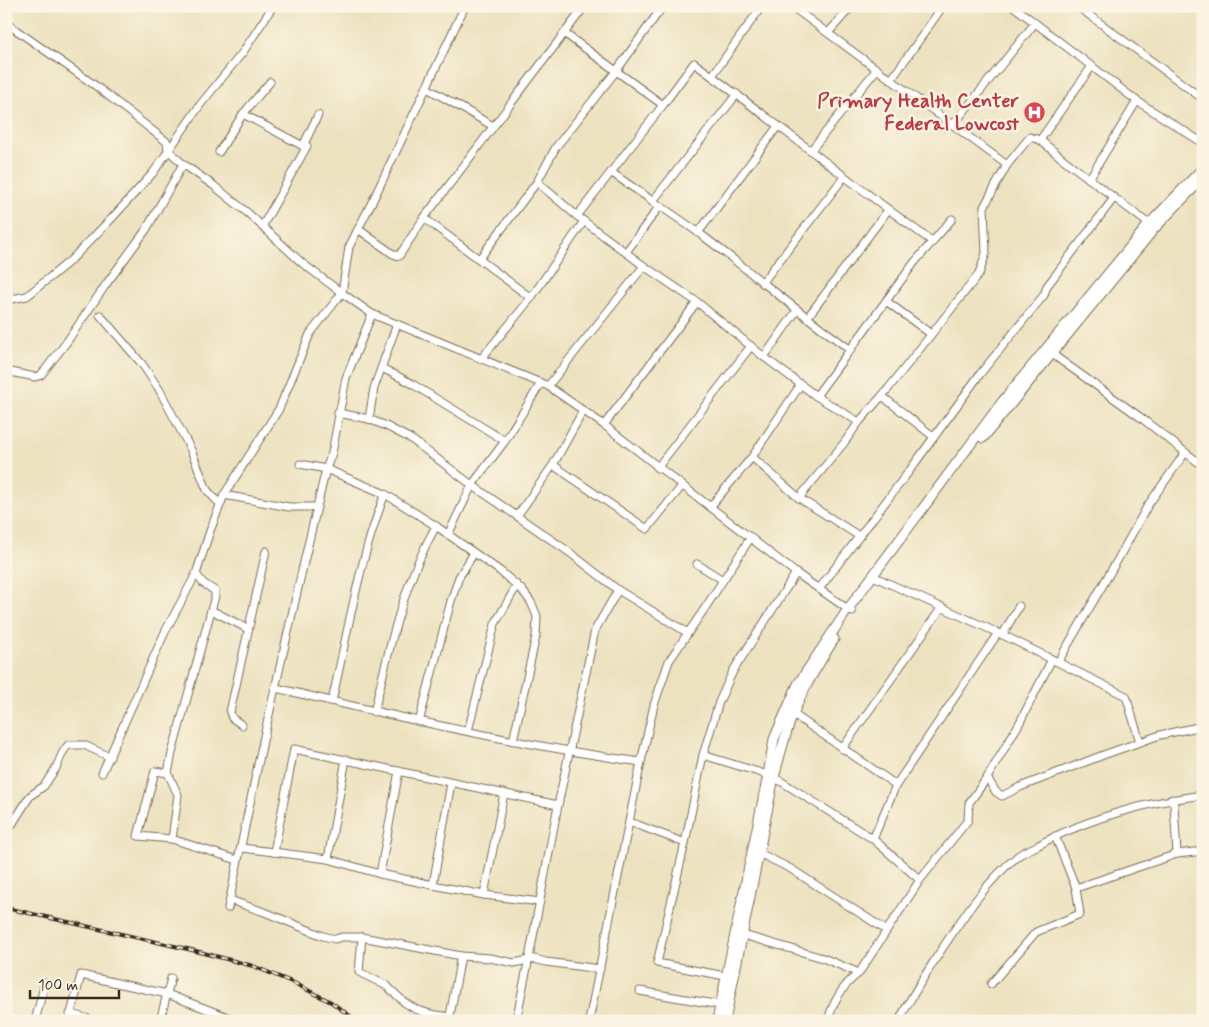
<svg xmlns="http://www.w3.org/2000/svg" width="1209" height="1027" font-family="Mynerve,sans-serif">
<style>
.lines{fill:none;stroke-linecap:round;stroke-linejoin:round}
.minor-casing{stroke:#796a57;stroke-width:9}
.tertiary-casing{stroke:#796a57;stroke-width:11}
.minor{stroke:#fff;stroke-width:7}
.tertiary{stroke:#fff;stroke-width:9}
.rail-casing{stroke:#3b2a1e;stroke-width:4}
.rail{stroke:#fcf5e5;stroke-width:2;stroke-dasharray:5.5;stroke-linecap:butt}
.labels{text-anchor:middle;stroke-width:5;stroke-linejoin:round;paint-order:stroke}
.health-label{font-size:20px;font-weight:bold;fill:#be3a42;stroke:#fcf5e5;text-anchor:end}
</style>
<rect width="100%" height="100%" fill="#fcf5e5"/>
<filter id="ink" filterUnits="userSpaceOnUse"><feTurbulence type="fractalNoise" baseFrequency=".02" numOctaves="2"/><feDisplacementMap in="SourceGraphic" scale="10" xChannelSelector="R" yChannelSelector="G"/><feConvolveMatrix kernelMatrix="1 2 1 2 8 2 1 2 1" color-interpolation-filters="sRGB"/></filter>
<filter id="wash" filterUnits="userSpaceOnUse"><feTurbulence type="fractalNoise" baseFrequency=".0096" numOctaves="4" result="noise"/><feDisplacementMap in="SourceGraphic" scale="20" xChannelSelector="R" yChannelSelector="G"/><feGaussianBlur stdDeviation="1.12" result="paint"/><feColorMatrix in="noise" values="0 0 0 0 0 0 0 0 0 0 0 0 0 0 0 0 0 1.4 0 .05"/><feComposite in="paint" operator="in"/></filter>
<g filter="url(#wash)">
<rect width="100%" height="100%" fill="#ede2c0"/>
</g>
<g filter="url(#ink)">
<g class="lines">
<defs>
<g id="minor">
<path d="M791 6 1007 165"/>
<path d="M1013 6 1137 101 1203 143"/>
<path d="M1077 6 1203 99"/>
<path d="M6 23 96 86 167 142 168 150 183 164 213 185 249 214 302 263 342 293 372 314 548 386 604 425 796 573 852 612"/>
<path d="M564 33 663 105"/>
<path d="M828 33 852 6"/>
<path d="M712 76 762 6"/>
<path d="M891 80 943 6"/>
<path d="M427 88 493 126"/>
<path d="M243 114 303 146"/>
<path d="M953 125 1035 23"/>
<path d="M1040 140 1092 66"/>
<path d="M811 150 877 69"/>
<path d="M219 152 243 114 270 82"/>
<path d="M611 172C640 193 670 212 699 233 750 271 799 313 851 350"/>
<path d="M1089 179 1137 101"/>
<path d="M537 182 577 216 644 266 697 302 764 357 816 396 859 422"/>
<path d="M652 202 737 94"/>
<path d="M577 216 663 105 694 63C774 121 852 184 933 242"/>
<path d="M424 218 531 298"/>
<path d="M262 227 307 146H303L318 115"/>
<path d="M358 229 393 254 399 256 424 218 585 6"/>
<path d="M698 233 778 126"/>
<path d="M626 252 659 207"/>
<path d="M480 258 537 182 556 147 617 70 663 6"/>
<path d="M762 283 844 177"/>
<path d="M6 300 27 296 71 260 114 216 153 173 200 105 243 52 273 6"/>
<path d="M886 301 931 334"/>
<path d="M100 315 142 364 159 389 191 450 207 490 216 500 221 504"/>
<path d="M807 318 888 210"/>
<path d="M1052 354 1140 417 1203 466"/>
<path d="M764 357 797 310"/>
<path d="M481 359 531 298 584 221"/>
<path d="M382 368 409 382 505 441"/>
<path d="M6 371 35 377 41 375 66 343 107 283 146 230 183 164"/>
<path d="M548 386 644 266"/>
<path d="M816 396 914 263 952 219"/>
<path d="M882 396 934 437"/>
<path d="M338 413 369 419 386 426 411 439 472 485 569 552 618 590 688 633"/>
<path d="M369 419 374 388 397 324"/>
<path d="M604 425 697 302"/>
<path d="M752 457 799 498 859 536"/>
<path d="M300 464 326 469 385 494 436 526 500 571 522 590 531 602 537 616 536 636 513 741"/>
<path d="M553 465 647 529 682 486"/>
<path d="M657 468 751 346"/>
<path d="M224 495 289 507H317"/>
<path d="M799 498 844 443 859 422 888 389 979 274 986 253 984 207 1007 165 1030 137 1040 140 1063 159 1149 224"/>
<path d="M710 507 752 457 801 384"/>
<path d="M517 516 553 465 583 411"/>
<path d="M448 535 472 485 505 441 541 383"/>
<path d="M697 564 723 580"/>
<path d="M877 578 1007 637 1126 696 1140 742"/>
<path d="M819 589 910 470 980 374 1044 295 1047 286 1114 198"/>
<path d="M211 610 248 629"/>
<path d="M1058 662 1118 559 1148 505 1185 453"/>
<path d="M276 688C397 717 518 745 641 762"/>
<path d="M332 701C348 632 359 560 385 494"/>
<path d="M374 712C390 646 402 586 436 526"/>
<path d="M793 714 896 785"/>
<path d="M419 722 451 601 459 577 474 553"/>
<path d="M242 725 232 718 230 712 266 551"/>
<path d="M468 731 495 624 517 585"/>
<path d="M842 749 942 607"/>
<path d="M703 755 768 775"/>
<path d="M102 773 165 632 196 574 210 531 224 495 279 409 310 334 342 293 349 247 374 198 465 6"/>
<path d="M168 773 155 771 138 836 172 839 237 860"/>
<path d="M774 777 873 839 920 880"/>
<path d="M987 778 996 792 1002 796 1020 787 1106 754 1160 735 1203 726"/>
<path d="M1172 799 1174 805 1177 854"/>
<path d="M630 822 685 843"/>
<path d="M11 826 30 796 44 786 56 768 63 752 68 745H84L110 757"/>
<path d="M1055 836 1076 888 1177 854 1203 851"/>
<path d="M172 839 178 795 168 773 172 753 215 596V591L203 583 196 574"/>
<path d="M873 839 896 785 998 633 1003 634 1019 606"/>
<path d="M242 848 328 859 380 874 433 885 484 895 540 902"/>
<path d="M274 852 294 749 558 805"/>
<path d="M759 853 791 869 886 930"/>
<path d="M328 859 346 759"/>
<path d="M380 874 399 771"/>
<path d="M433 885 451 783"/>
<path d="M484 895 504 793"/>
<path d="M230 900 267 913 323 936 335 939 342 937H362L461 956 490 958 514 963 534 959 546 962 600 969"/>
<path d="M228 908 263 741 304 562 326 469 332 453 346 378 372 314"/>
<path d="M743 935 823 958 859 973"/>
<path d="M362 937 359 972 387 986 404 1002 415 1009 430 1014 450 1017"/>
<path d="M725 976 657 963 685 843 703 755 719 702 733 671 796 573"/>
<path d="M991 984 1036 932 1080 914 1076 888"/>
<path d="M640 991 720 1005"/>
<path d="M70 1014 97 1021"/>
<path d="M35 1021 45 983"/>
<path d="M69 1021 81 975 167 994 238 1021"/>
<path d="M160 1021 171 978"/>
<path d="M449 1021 461 956"/>
<path d="M516 1021 529 958 558 805 595 630 618 590"/>
<path d="M589 1021 641 762 654 705 669 661 707 605 751 537"/>
<path d="M828 1021C833 1001 843 985 859 973L920 880 968 820 969 803 987 778 1019 724 1052 659"/>
<path d="M899 1021C910 998 924 977 938 955 961 920 985 882 1019 855 1027 850 1038 846 1046 841 1095 816 1149 802 1203 795"/>
</g>
<g id="tertiary">
<path d="M983 438 1154 229 1203 178"/>
<path d="M717 1021 768 775 774 739 798 684 848 609 1002 402 1149 224 1203 168"/>
<path d="M725 1021 774 777C780 756 785 734 793 714 804 687 819 663 834 639"/>
</g>
</defs>
<use href="#minor" class="minor-casing"/>
<use href="#tertiary" class="tertiary-casing"/>
<use href="#minor" class="minor"/>
<use href="#tertiary" class="tertiary"/>
<defs>
<path id="rail" d="M6 908 192 950 253 966 294 983 331 1002 357 1021"/>
</defs>
<use href="#rail" class="rail-casing"/>
<use href="#rail" class="rail"/>
</g>
</g>
<defs>
<symbol id="hospital-disc" viewBox="-11 -11 22 22"><circle r="9.5" fill="#e0444e" stroke="#fcf5e5"/><path d="M-5-5h3v3.5h4V-5h3V5h-3V1.5h-4V5h-3Z" fill="#fff"/></symbol>
</defs>
<g fill-rule="evenodd">
<use href="#hospital-disc" x="1022" y="100" width="25" height="25"/>
</g>
<g class="labels">
<g class="health-label">
<text x="1019" y="107">Primary Health Center<tspan x="1019" dy="23">Federal Lowcost</tspan></text>
</g>
</g>
<rect width="1209" height="1027" fill="none" stroke="#fcf5e5" stroke-width="25"/>
<path d="M30 990v8h89v-8" fill="none" stroke="#3b2a1e" stroke-width="2.5"/>
<text x="38" y="990" font-size="15" fill="#3b2a1e" stroke="#fcf5e5" stroke-width="4" paint-order="stroke">100 m</text>
</svg>
